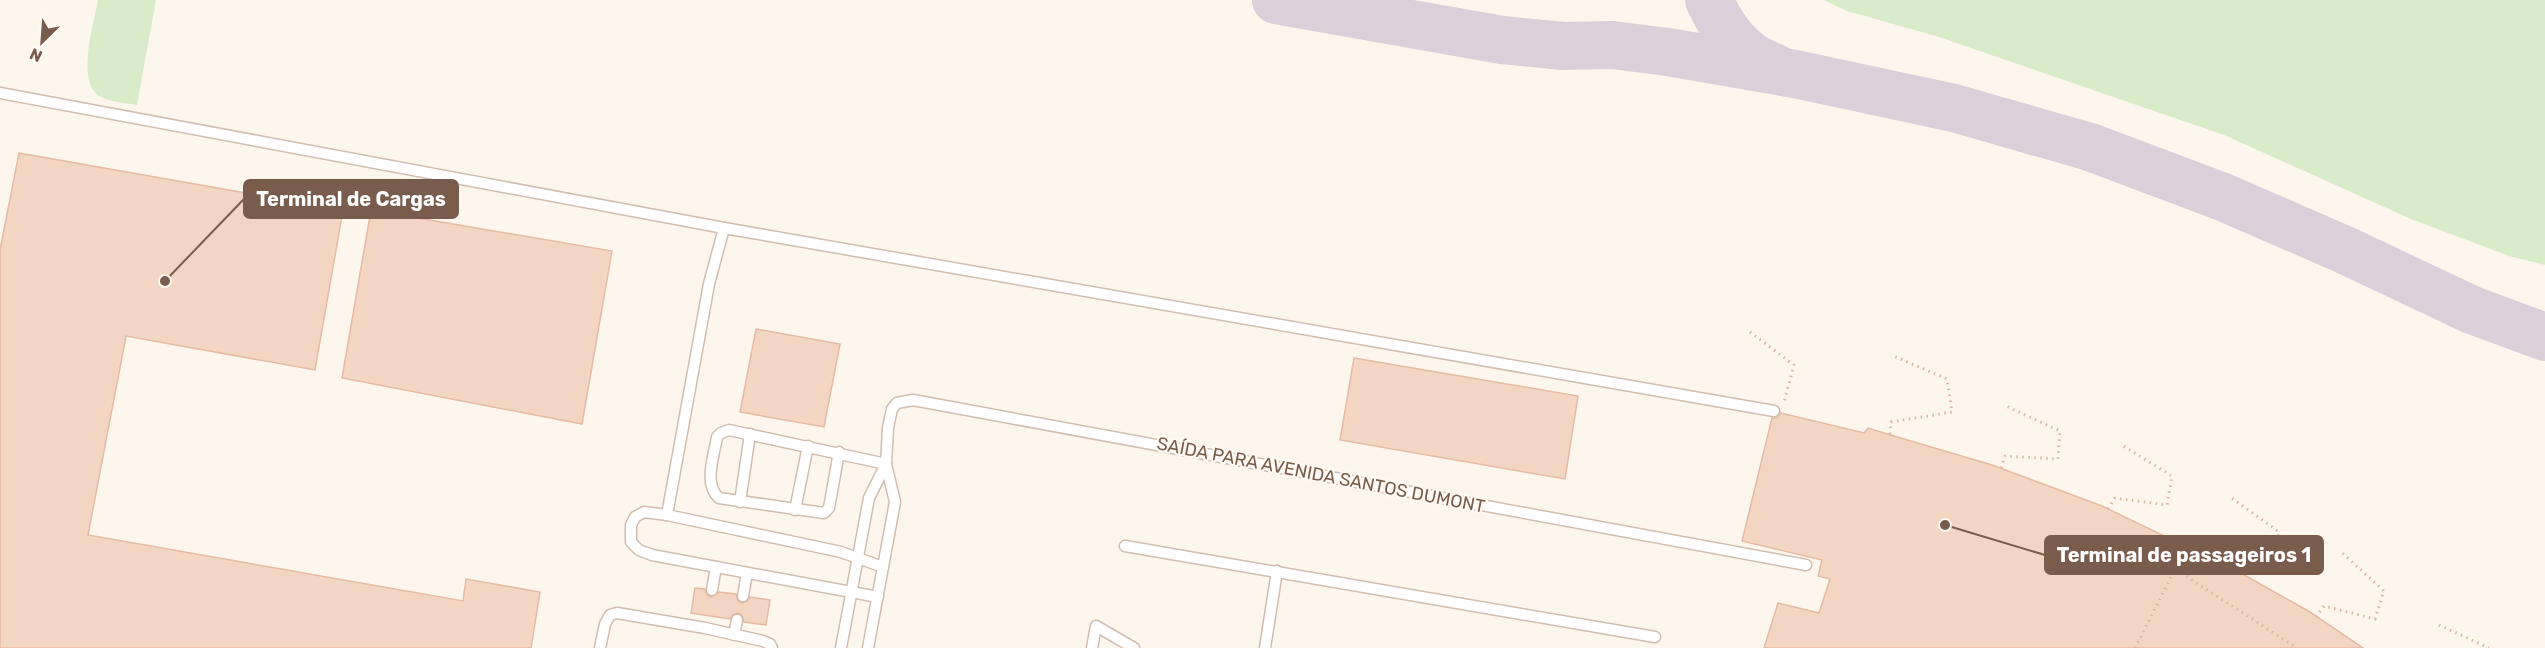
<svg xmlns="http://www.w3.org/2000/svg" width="2545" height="648" font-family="Rubik,sans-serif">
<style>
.green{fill:#d8ecc9}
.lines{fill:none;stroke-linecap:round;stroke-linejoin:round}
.taxiway{stroke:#dbcfda;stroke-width:48}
.building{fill:#f3d5c3;stroke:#e6bba3;stroke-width:1.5}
.lane-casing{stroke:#d1beb0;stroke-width:13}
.path{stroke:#d9b8a5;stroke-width:3;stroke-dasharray:1.5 4.5;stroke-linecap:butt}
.lane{stroke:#fff;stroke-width:10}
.labels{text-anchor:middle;stroke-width:4.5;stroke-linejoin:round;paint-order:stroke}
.street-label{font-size:18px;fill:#7a5c4d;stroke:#fffaf3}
.leader{fill:none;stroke:#7a5c4d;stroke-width:2}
.callout-dot{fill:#7a5c4d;stroke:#fffaf3;stroke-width:2}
.callout{fill:#7a5c4d;stroke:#7a5c4d;stroke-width:2}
.callout-label{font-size:20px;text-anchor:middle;font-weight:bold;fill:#fff}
</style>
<rect width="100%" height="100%" fill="#fdf6ec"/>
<g class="green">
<path d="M98 0H156L137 105C126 103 110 102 101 97 75 84 94 23 98 0Z"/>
<path d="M1824 0H2545V265L2509 256 2411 219 2224 135 1936 36 1847 11Z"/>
</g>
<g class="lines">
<g class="taxiway">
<path d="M1276 0 1502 40 1563 46 1612 45 1668 52 1795 74 1954 108 2090 147 2223 197 2345 250 2472 310 2545 337"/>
<path d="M1709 0C1723 30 1741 56 1774 67"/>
</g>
</g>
<g class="building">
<path d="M19 153 343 210 315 370 126 336 88 535 463 601 466 579 540 592 531 648H0V250Z"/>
<path d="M371 210 612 251 582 424 342 378Z"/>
<path d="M756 329 840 344 824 427 740 412Z"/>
<path d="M1354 358 1578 396 1565 479 1340 440Z"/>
<path d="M1781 413 1864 433 1868 428 1894 436 1992 465 2102 506 2239 572 2310 612 2363 648H1764L1778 603 1819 613 1830 579 1818 576 1822 560 1742 541 1772 418H1777Z"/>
<path d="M695 588 705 589 707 595 711 597 719 592 736 594 738 601 742 603 748 601 750 597 770 600 766 625 744 622 742 615 738 613 732 615 730 619 691 613Z"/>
</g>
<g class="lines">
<defs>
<g id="lane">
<path d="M0 93 724 228 1774 411"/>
<path d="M839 452 829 508 824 513 719 498C703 484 714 456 717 437L721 433 729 430 886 464"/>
<path d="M740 502 750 434"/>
<path d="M795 510 808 446"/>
<path d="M667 515 709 284 724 228"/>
<path d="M1125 546 1655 637"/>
<path d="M712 590 716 567"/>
<path d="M743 596 747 573"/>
<path d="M878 597 652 555 639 550 631 542V525L635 517 644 512 667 515 841 552 883 567"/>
<path d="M734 635 737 620"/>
<path d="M600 648 605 624 610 615 617 613 705 628 763 641 770 644 772 648"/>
<path d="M841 648 869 498 886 464"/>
<path d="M868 648 895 502 886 464 888 428 892 409 897 403 913 400 1806 565"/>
<path d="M1092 648 1096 626 1134 648"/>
<path d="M1265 648 1277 571"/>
</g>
</defs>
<use href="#lane" class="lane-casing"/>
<g class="path">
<path d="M1750 332 1794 365 1784 402"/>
<path d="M1890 434 1891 422 1952 412 1947 379 1891 355"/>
<path d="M2001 468 2005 456 2058 459 2060 431 2006 406"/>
<path d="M2108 509 2115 498 2167 505 2172 476 2120 444"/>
<path d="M2215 559 2220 548 2273 559 2279 532 2229 496"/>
<path d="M2316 617 2324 606 2375 619 2384 591 2340 551"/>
<path d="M2439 625 2489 648"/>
<path d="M2135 648 2175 569 2297 648"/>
</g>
<use href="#lane" class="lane"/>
</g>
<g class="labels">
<g class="street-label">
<text transform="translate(1321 475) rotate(11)" y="6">SAÍDA PARA AVENIDA SANTOS DUMONT</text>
</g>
</g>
<path class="leader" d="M165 281L244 199M1945 525L2045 555"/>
<g class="callout-dot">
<circle cx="165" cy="281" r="6"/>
<circle cx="1945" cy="525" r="6"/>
</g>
<g class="callout">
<rect x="244" y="180" width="214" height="38" rx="6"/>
<rect x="2045" y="536" width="278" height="38" rx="6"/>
</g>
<g class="callout-label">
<text x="351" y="206">Terminal de Cargas</text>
<text x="2184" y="562">Terminal de passageiros 1</text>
</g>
<g transform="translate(42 42) rotate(205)" stroke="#fffaf3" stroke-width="4.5" paint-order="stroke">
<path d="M0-4.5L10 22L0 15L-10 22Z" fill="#7a5c4d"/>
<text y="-9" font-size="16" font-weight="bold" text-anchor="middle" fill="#7a5c4d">N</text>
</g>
</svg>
